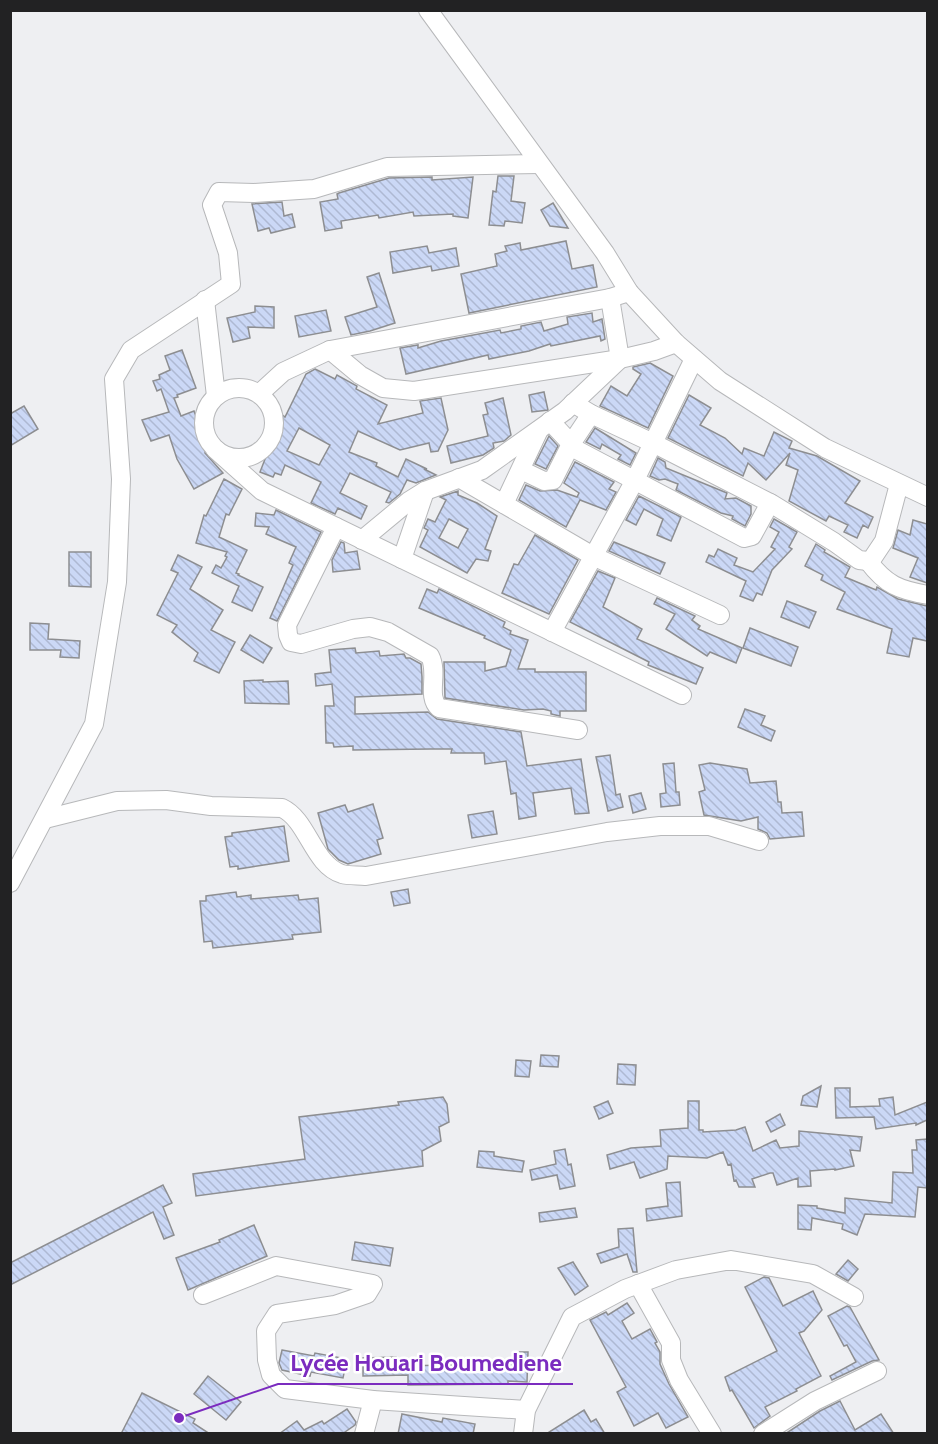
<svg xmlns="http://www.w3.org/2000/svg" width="938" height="1444" font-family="Cabin,sans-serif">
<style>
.building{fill:url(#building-back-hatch);stroke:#8d8e91;stroke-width:1.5;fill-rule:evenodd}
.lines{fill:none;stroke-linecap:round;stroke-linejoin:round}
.minor-casing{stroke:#b7b8ba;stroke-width:20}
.minor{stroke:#fff;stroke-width:18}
.leader{fill:none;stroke:#7b2cbf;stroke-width:2}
.callout-dot{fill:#7b2cbf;stroke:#fff;stroke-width:2}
.callout-label{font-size:24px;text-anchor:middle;font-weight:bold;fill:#7b2cbf;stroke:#fff;stroke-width:5;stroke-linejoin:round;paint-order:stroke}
</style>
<defs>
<pattern id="building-back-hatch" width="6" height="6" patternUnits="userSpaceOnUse" patternTransform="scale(1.5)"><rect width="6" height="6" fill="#cbd8f6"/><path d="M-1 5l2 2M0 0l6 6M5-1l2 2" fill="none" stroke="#aeb9d3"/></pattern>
</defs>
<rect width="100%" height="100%" fill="#eeeff2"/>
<g class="building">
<path d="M498 176H514L511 201 525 203 522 223 505 221 504 226 489 225 493 191 496 192Z"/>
<path d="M432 177V180L473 177 468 218 453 216V214L414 216 413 212 379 218 378 215 341 221 342 228 325 231 320 202 338 199 337 194 339 193 389 178Z"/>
<path d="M282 202 284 216 292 214 295 227 271 233 269 228 258 231 252 204Z"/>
<path d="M553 203 568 228 550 226 541 210Z"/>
<path d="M566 241 572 269 593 265 597 287 469 313 461 274 497 266 495 254 507 251 505 246 520 243 521 250Z"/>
<path d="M427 246 429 253 456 248 459 266 432 271 431 266 393 273 390 252Z"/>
<path d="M379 273 395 323 370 331 351 335 345 317 377 307 367 277Z"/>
<path d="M255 306 274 307V328L248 327 250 338 233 342 227 318 255 312Z"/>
<path d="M326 310 331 331 299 337 295 316Z"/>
<path d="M592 313 593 322 602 319 605 339 601 341 600 336 551 346 550 344 529 351 489 359 488 355 406 374 400 348 418 345V348L441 341 500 330 501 333 521 329V326L541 322 544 331 568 324 567 317Z"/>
<path d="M182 350 196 388 177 395 178 397 174 398 181 416 194 411 206 443 205 453 223 473 194 489 177 459 169 435 151 441 142 420 169 412 161 389 157 391 153 381 160 379 159 375 170 370 165 356Z"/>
<path d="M650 363 673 376 648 428 600 406 611 386 627 396 641 374 633 369V367Z"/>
<path d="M315 369 335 379 337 375 357 386 356 389 387 405 378 424 423 413 420 401 441 398 448 430 438 451 431 452 429 443 400 450 358 431 349 452 377 463 376 466 398 477 406 459 427 469H424L436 475 416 483 407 480 400 494 389 503 386 502 391 492 350 473 340 493 367 506 361 519 338 508 335 514 311 503 321 482 285 465 281 475 275 473 273 477 260 472 274 436 271 435 281 414 285 417 306 374ZM299 428 330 445 319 465 287 451Z"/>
<path d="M544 392 548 410 532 412 529 395Z"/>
<path d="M689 395 711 408 700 425 725 438 742 454 744 448 764 456 774 432 792 441 789 448 817 456 860 481 845 503 873 517 868 528 863 525 857 538 844 532 848 525 829 516 826 521 789 501 798 470 786 465 790 453 766 480 748 463 743 476 668 438Z"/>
<path d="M503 398 511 435 504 441 493 443 494 448 483 455 451 463 447 446 488 436 483 415 488 414 485 403Z"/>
<path d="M24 406 38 429 10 446V414Z"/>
<path d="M595 428 636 453 630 465 618 459 621 455 602 444 600 449 586 442Z"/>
<path d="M549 436 558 446 546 469 535 464Z"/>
<path d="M658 458 665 462 666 468 727 493 725 499 736 498 751 506V514L745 526 732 519 733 516 721 513 676 490 678 484 665 479 659 480 650 476Z"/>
<path d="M575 462 614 482 609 489 616 492 606 510 580 500 566 527 519 500 526 485 540 491 557 490 577 497 579 493 564 483Z"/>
<path d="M224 479 242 489 229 515 226 514 219 537 247 550 236 573 239 574 238 575 263 587 252 611 232 602 239 586 212 573 216 565 221 568 227 557 225 556 227 552 196 543 204 515 206 516Z"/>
<path d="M458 491V495L477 503 497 516 485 549 491 551 488 561 476 559 467 573 420 547 428 530 424 528 428 519 435 522 446 500 440 497ZM449 519 468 529 458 548 439 538Z"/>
<path d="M639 496 681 517 671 541 657 535 663 519 644 509 636 525 626 520Z"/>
<path d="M276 510 321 532 277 621 270 618 293 565 289 563 296 547 266 534 269 527 255 526 256 513 274 515Z"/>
<path d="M774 519 797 532 789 547 792 549 772 570 762 595 757 593 753 601 740 596 746 581 706 562 709 555 714 557 718 549 737 558 734 565 753 572 775 549 771 547 779 532 770 527Z"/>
<path d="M913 520 927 524V583L910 577 918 558 893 548 898 530 910 535Z"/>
<path d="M535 535 578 560 549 614 502 593 514 564 518 565Z"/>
<path d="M341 542 344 543 345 553 357 551 360 569 333 572 332 560Z"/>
<path d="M614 542 665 563 660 574 609 551Z"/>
<path d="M816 544 825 550 824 552 850 567 845 577 876 590 877 587 898 599 927 606V641L913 638 909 657 887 653 892 629 837 609 845 592 821 580 823 575 805 566Z"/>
<path d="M69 552H91V587L69 586Z"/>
<path d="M178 555 202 567 190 589 223 610 211 630 235 642 219 673 194 661 198 653 172 632 177 625 157 615 178 573 171 570Z"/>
<path d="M598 571 615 578 603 607 642 629 637 639 703 668 696 684 648 665 649 662 570 622Z"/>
<path d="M427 589 437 593 439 589 505 622 503 627 511 631 510 634 528 640 518 669H535V672H586V711H560V716L551 714V711L543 709 524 710 445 698 444 662H485V671L506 666 511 650 484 638 485 636 419 608Z"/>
<path d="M657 598 695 616 692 620 700 626 698 629 742 648 736 663 710 652 707 656 666 629 675 614 654 604Z"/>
<path d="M787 601 816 612 809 628 781 617Z"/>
<path d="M30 623 49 624 48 639 80 641 79 658 60 657 61 650H30Z"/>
<path d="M750 628 798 647 791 666 743 648Z"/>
<path d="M250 635 272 648 263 663 241 650Z"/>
<path d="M355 648 356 653 379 651 380 656 404 654 406 658H410L421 664 422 677V694L355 697V714L428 712 437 719 521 732 527 766 581 759 589 813 575 814 571 788 533 793 536 816 519 819 516 793 511 794 506 761 485 764 484 753H451L452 749H431L353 750V746L334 747 333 743H326L325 706H334L332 684 316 686 315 674 331 672 329 650Z"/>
<path d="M263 680V682L288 681 289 704 245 703 244 681Z"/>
<path d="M745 709 765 716 761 725 775 731 771 741 738 727Z"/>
<path d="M610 755 616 795 620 794 623 807 608 811 596 757Z"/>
<path d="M674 763 676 792H679L680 805 661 807 660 794 666 793 663 764Z"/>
<path d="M710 763 747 769 750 783 776 781 778 802H781L782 813 802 812 804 836 770 839 767 833 758 829V817L741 821 704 815 699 792 705 790 699 765Z"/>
<path d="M641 793 646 809 633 813 629 796Z"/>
<path d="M373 804 383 838 377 840 381 854 348 864 339 860 328 849 318 813 345 805 348 812Z"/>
<path d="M493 811 497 834 472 838 468 815Z"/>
<path d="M284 826 289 861 238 869V866L230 867 225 837 232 836V833Z"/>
<path d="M408 889 410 903 394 906 391 892Z"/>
<path d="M236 892 237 897 251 895V899L298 895 299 900 318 898 321 932 292 935 293 939 213 948 212 941 204 942 200 901H206V896Z"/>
<path d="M541 1055 559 1056 558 1067 540 1066Z"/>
<path d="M516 1060 531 1061 529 1077 515 1076Z"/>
<path d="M618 1064 636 1065 635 1085 617 1084Z"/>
<path d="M821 1086 817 1107 801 1105 803 1096Z"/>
<path d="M835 1088H850V1107L880 1106 879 1099 893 1097 895 1115 927 1102V1120L916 1125V1123L876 1129 874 1117 836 1118Z"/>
<path d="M443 1097 447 1104 449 1122 439 1127 441 1141 422 1151 423 1166 196 1196 193 1174 305 1159 299 1117 399 1105 398 1102Z"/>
<path d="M608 1101 613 1113 599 1119 594 1107Z"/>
<path d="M688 1101H699V1130H703V1132L736 1130 745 1127 753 1151 776 1140 780 1148 799 1146V1131L862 1137 860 1151 850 1150 854 1166 835 1170V1169L810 1171 811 1186 798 1187V1178L777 1185 773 1173H770L752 1179 755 1187H739L736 1180 734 1181 731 1164 728 1165 723 1152 707 1158 668 1156 667 1169 640 1178 634 1162 610 1169 607 1155 631 1148 661 1146 660 1130 688 1128Z"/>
<path d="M780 1114 785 1125 771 1132 766 1122Z"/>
<path d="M927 1139V1188L918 1187 915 1217 865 1214 857 1235 842 1229 843 1224 812 1218 811 1230 798 1229V1205L817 1206V1208L845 1213V1198L892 1203 893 1172 913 1173 912 1150H917L916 1140Z"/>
<path d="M565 1149 568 1165 571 1164 575 1186 560 1189 557 1175 532 1180 530 1170 556 1164 554 1151Z"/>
<path d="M479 1151 494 1152V1156L524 1161 522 1172 477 1167Z"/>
<path d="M680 1182 682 1216 647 1221 646 1209 668 1206 666 1183Z"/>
<path d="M163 1185 172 1203 163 1207 174 1235 164 1239 153 1212 10 1285V1263Z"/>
<path d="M575 1208 577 1217 540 1222 539 1213Z"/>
<path d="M254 1225 267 1256 188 1290 176 1258 220 1242 219 1240Z"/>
<path d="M633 1228 637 1272H633L627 1254 601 1263 597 1254 619 1247 618 1229Z"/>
<path d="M355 1242 393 1248 390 1266 352 1260Z"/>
<path d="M848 1260 858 1269 848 1281 836 1274Z"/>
<path d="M573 1262 588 1286 575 1295 558 1268Z"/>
<path d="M764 1277 769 1278 783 1306 813 1291 822 1310 804 1331 799 1333 821 1376 796 1389 797 1391 765 1407 770 1416 754 1428 732 1390 730 1391 725 1377 777 1351 745 1287Z"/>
<path d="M627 1303 634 1313 622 1321 632 1339 650 1329 657 1342 655 1343 660 1352V1364L669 1384 688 1417 666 1428 658 1413 634 1426 617 1392 626 1387 590 1320 606 1312 608 1315Z"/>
<path d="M847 1306 850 1307 879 1360 872 1361 832 1380 830 1376 856 1362 847 1345 844 1346 828 1316Z"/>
<path d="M282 1350 314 1356 315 1353 347 1359 343 1378 311 1372 310 1376 282 1370 279 1363Z"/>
<path d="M513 1352H528L527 1382 508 1381V1384L408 1385V1375L363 1376V1358L396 1357V1366L512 1364Z"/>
<path d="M208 1376 241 1402 226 1420 194 1394Z"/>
<path d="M142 1393 195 1419 193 1423 210 1434H121Z"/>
<path d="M840 1401 855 1430 881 1414 894 1434H785L820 1411Z"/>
<path d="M347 1409 356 1422 355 1425 342 1434H279L297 1421 304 1430 322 1421 324 1424Z"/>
<path d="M584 1410 591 1422 596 1419 605 1434H546Z"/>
<path d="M402 1414 442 1422 443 1418 475 1424 473 1434H398Z"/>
</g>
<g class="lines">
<defs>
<g id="minor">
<path d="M428 10 605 253 629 292 676 343 720 381 825 448 928 497"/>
<path d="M205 300 216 396"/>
<path d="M330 350 360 375 383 388 414 391 620 359 654 351 676 343"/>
<circle cx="239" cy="423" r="35"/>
<path d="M260 393 283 372 330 350 610 298 629 292"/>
<path d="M573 403 591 414 653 443 772 504 834 542 859 560 868 561 872 559 884 541 899 484"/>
<path d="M550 421 577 450 744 538 752 536 770 503"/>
<path d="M215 449 262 491 682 695"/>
<path d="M521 470 544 481 553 480 571 444 591 414"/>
<path d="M459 478 593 556 720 615"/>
<path d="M504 504 539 430"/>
<path d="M336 527 287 625 288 635 291 642 301 644 353 629 370 627 388 632 430 656C439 674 426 696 439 708L578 730"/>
<path d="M362 540 409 501 425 491 482 470 565 411 620 359 610 298"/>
<path d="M402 559 425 491"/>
<path d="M868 561C886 585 899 590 928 595"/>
<path d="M552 632 635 480 694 359"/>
<path d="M45 819 117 801 166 800 211 806 282 808C308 820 313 865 342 874 349 876 359 875 366 876L607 832 660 826H709L759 841"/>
<path d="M10 883 94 724 117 582 121 479 114 379 131 350 231 284 228 253 212 205 219 192 254 193 314 189 387 167 539 164"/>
<path d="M638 1284 671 1343V1360L679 1380 712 1434"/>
<path d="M203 1295 276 1266 373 1284 367 1294 335 1305 277 1314 266 1331 267 1360 271 1375 285 1389 373 1400 526 1410"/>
<path d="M364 1434 373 1400"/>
<path d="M523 1434 526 1410 572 1317 625 1289 676 1270 731 1260 813 1274 854 1297"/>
<path d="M763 1434 815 1401 877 1371"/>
</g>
</defs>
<use href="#minor" class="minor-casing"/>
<use href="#minor" class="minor"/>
</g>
<path class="leader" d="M179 1418L278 1384H573"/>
<circle class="callout-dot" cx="179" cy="1418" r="6"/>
<g class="callout-label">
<text x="426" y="1371">Lycée Houari Boumediene</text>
</g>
<rect width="938" height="1444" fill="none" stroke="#222223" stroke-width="24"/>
</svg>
